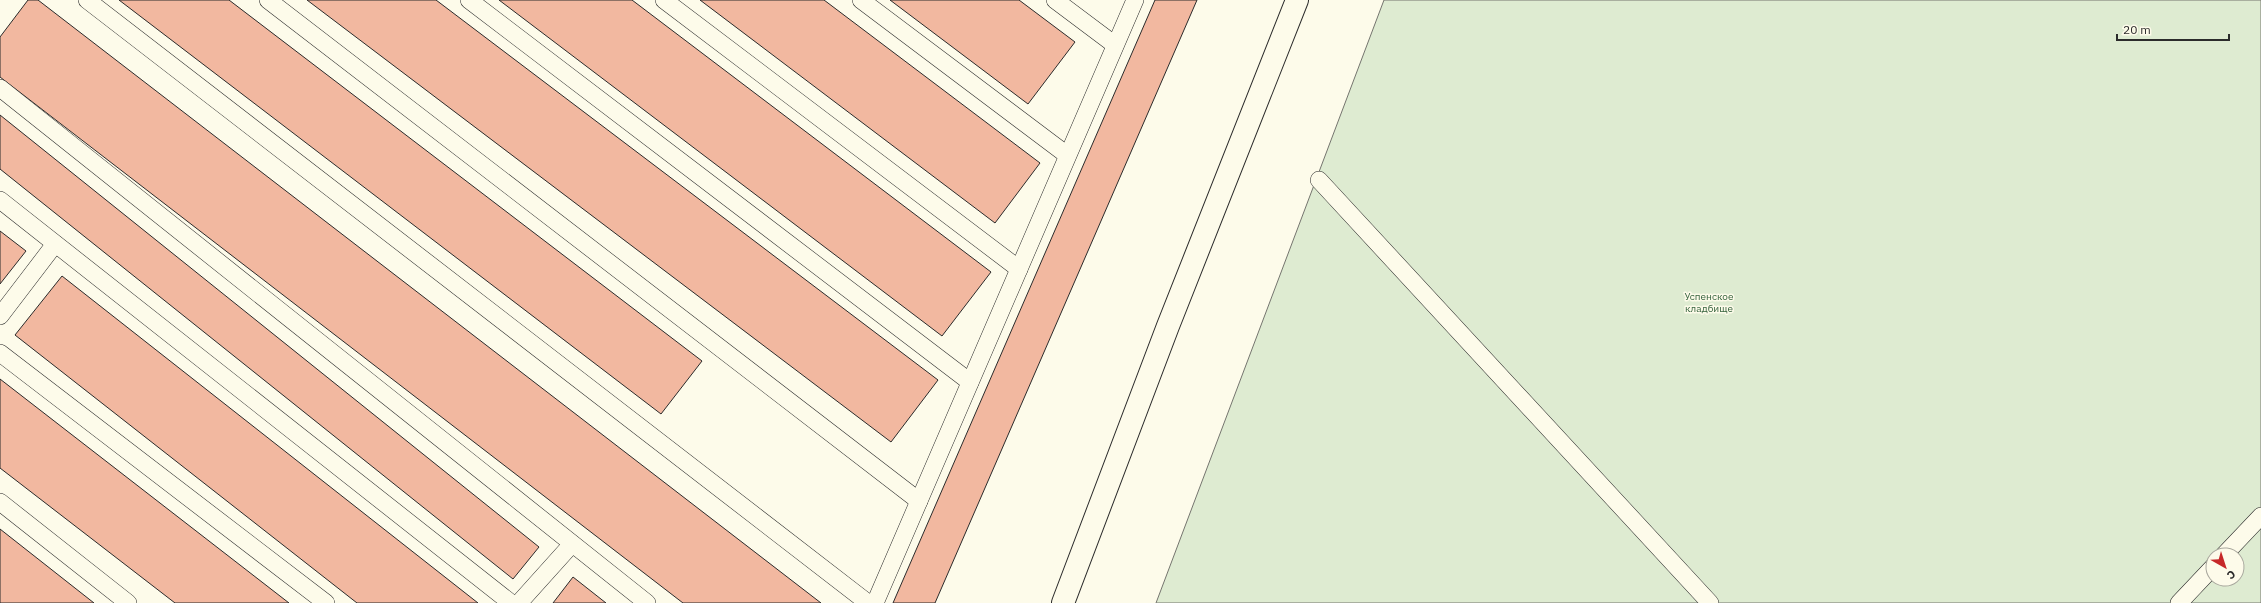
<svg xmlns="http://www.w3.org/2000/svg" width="2261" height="603" font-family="'IBM Plex Sans',sans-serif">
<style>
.green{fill:#deebd1;stroke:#74746e;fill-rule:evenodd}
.building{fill:#f2b8a0;stroke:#2b2b2b}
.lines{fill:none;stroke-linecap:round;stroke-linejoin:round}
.lane-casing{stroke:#2b2b2b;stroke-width:18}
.secondary-casing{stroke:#2b2b2b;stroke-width:24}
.lane{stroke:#fdfbea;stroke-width:17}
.secondary{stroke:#fdfbea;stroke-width:22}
.labels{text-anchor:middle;stroke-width:3;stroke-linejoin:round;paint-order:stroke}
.park-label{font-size:10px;fill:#34623c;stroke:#fdfbea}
</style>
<rect width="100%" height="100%" fill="#fdfbea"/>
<path class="green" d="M1384 0H2261V603H1156ZM2213 555H2237V579H2213Z"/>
<g class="building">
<path d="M28 0H38L821 603H683L0 77V37Z"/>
<path d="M119 0H229L702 361 661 414Z"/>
<path d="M307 0H436L938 380 891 442Z"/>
<path d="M499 0H632L991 272 942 336Z"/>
<path d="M700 0H824L1040 163 995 223Z"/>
<path d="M890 0H1019L1075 42 1028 104Z"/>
<path d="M1155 0H1197L935 603H893Z"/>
<path d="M0 115 539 547 513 579 0 169Z"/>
<path d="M0 231 26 251 0 284Z"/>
<path d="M62 276 478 603H357L15 335Z"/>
<path d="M0 379 289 603H175L0 468Z"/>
<path d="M0 529 94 603H0Z"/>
<path d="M573 577 606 603H553Z"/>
</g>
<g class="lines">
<defs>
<g id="lane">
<path d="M87 0 868 603"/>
<path d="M268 0 919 501"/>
<path d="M469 0 970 382"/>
<path d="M664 0 1019 269"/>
<path d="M861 0 1067 155"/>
<path d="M1055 0 1115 45"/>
<path d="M0 88 647 603"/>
<path d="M1319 180 1710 603"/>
<path d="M0 200 511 603"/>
<path d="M0 316 55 244"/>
<path d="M0 353 326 603"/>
<path d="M0 502 128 603"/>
<path d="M2224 555 2261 516"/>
<path d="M519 603 572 544"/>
<path d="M875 603 1135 0"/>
<path d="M2179 603 2213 567"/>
</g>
<path id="secondary" d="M1063 603 1168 326 1297 0"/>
</defs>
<use href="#lane" class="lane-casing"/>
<use href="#secondary" class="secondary-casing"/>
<use href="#lane" class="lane"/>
<use href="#secondary" class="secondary"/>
</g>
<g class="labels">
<g class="park-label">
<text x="1709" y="300">Успенское<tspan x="1709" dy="12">кладбище</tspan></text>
</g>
</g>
<g transform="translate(2225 567) rotate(141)"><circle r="19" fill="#fdfbea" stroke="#a9a89e"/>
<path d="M0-3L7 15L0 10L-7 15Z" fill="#c62828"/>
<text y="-6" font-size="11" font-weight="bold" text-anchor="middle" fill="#2b2b2b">С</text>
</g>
<path d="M2117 34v6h112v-6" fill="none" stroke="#2b2b2b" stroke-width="2"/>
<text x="2123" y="34" font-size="12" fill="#2b2b2b" stroke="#fdfbea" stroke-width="3" paint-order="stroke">20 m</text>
</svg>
